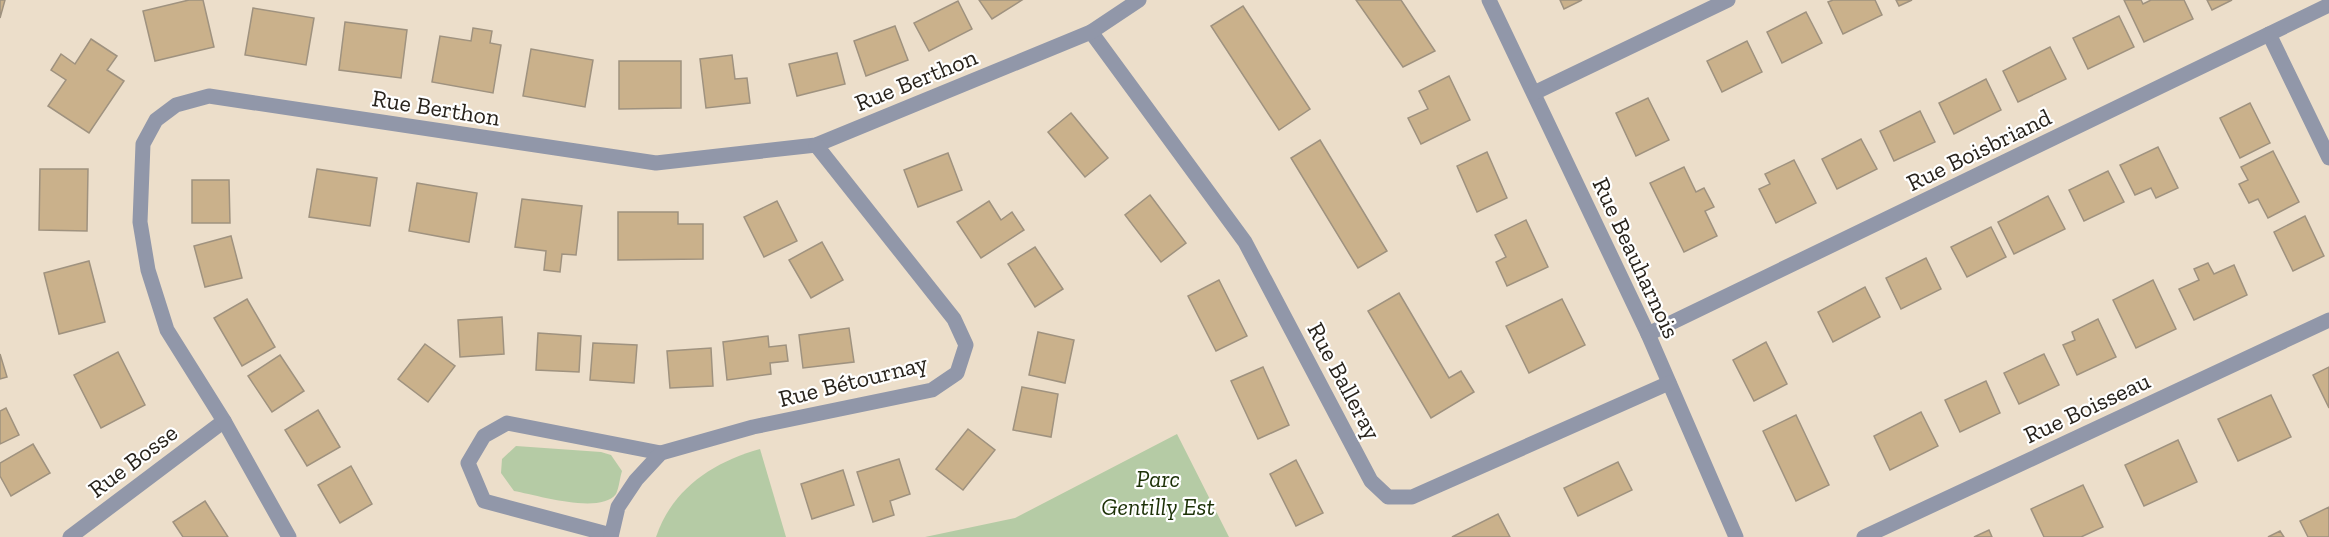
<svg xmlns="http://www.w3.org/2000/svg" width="2329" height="537" font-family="'Zilla Slab',serif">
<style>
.green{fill:#b5cba5}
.building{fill:#cab18b;stroke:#9f927f;stroke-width:1.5}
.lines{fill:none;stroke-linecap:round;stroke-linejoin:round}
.minor{stroke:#9197a9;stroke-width:15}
.labels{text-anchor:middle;stroke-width:4.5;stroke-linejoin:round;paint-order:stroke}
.street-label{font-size:24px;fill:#28231c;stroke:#fff}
.park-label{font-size:24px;font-style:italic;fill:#1c3106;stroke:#fff}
</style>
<rect width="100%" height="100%" fill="#ecdeca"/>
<g class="green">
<path d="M1177 434 1229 537H925L1015 518Z"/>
<path d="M516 446 601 452 611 455 622 471C620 477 619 488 616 494 600 515 537 495 514 491L501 473 502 459Z"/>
<path d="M760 449 786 537H656C672 489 713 462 760 449Z"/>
</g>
<g class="building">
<path d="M0 0H5L0 18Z"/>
<path d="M189 0H203L214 47 155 61 143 11Z"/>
<path d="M979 0H1022L992 19Z"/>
<path d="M1356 0H1401L1435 51 1403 67Z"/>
<path d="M1560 0H1582L1564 9Z"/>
<path d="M1833 0H1875L1882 15 1843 34 1828 2Z"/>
<path d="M1896 0H1912L1899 6Z"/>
<path d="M2124 0H2141L2143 4 2151 0H2184L2193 19 2144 42Z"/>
<path d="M2207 0H2232L2212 10Z"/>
<path d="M958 1 972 29 929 51 914 23Z"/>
<path d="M1243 6 1310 109 1279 130 1211 26Z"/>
<path d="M253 8 314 18 306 65 245 55Z"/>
<path d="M1806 12 1822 43 1782 63 1767 32Z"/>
<path d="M2119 16 2134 47 2088 69 2073 38Z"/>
<path d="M345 22 407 30 401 78 339 70Z"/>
<path d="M895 26 908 60 866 76 854 41Z"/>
<path d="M473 28 492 31 490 43 501 45 493 93 432 82 440 36 471 41Z"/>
<path d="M91 39 117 56 107 70 124 81 89 133 48 106 66 80 51 70 61 54 75 64Z"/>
<path d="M1747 41 1762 72 1722 92 1707 61Z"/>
<path d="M2050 47 2066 79 2018 102 2003 71Z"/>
<path d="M531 49 593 60 585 107 523 96Z"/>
<path d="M837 53 845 84 797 96 789 64Z"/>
<path d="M732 55 735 79 747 78 750 103 706 108 700 59Z"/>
<path d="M619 61H681V108L619 109Z"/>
<path d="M1449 76 1470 120 1421 144 1408 118 1428 109 1419 91Z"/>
<path d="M1986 79 2001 110 1954 134 1939 103Z"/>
<path d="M1648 98 1669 140 1636 156 1616 113Z"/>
<path d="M2250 103 2270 143 2240 158 2220 118Z"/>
<path d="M1920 111 1935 142 1894 161 1880 131Z"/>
<path d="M1071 113 1108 158 1085 177 1048 132Z"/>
<path d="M1861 139 1877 169 1837 189 1822 159Z"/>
<path d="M1320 140 1387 251 1358 268 1291 158Z"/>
<path d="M2158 147 2178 188 2156 198 2151 188 2135 195 2120 165Z"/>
<path d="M2273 151 2299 202 2268 218 2258 199 2249 203 2239 184 2248 180 2241 167Z"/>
<path d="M1487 152 1507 198 1477 212 1457 166Z"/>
<path d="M948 153 962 190 918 207 904 170Z"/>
<path d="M1794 160 1816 203 1776 223 1759 189 1770 184 1765 174Z"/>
<path d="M1684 167 1696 192 1704 188 1714 207 1705 211 1717 236 1684 252 1650 183Z"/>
<path d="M40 169H88L87 231 39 230Z"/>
<path d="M317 169 377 178 370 226 309 217Z"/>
<path d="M2108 171 2124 202 2084 221 2069 190Z"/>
<path d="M192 180H229L230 223H192Z"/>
<path d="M417 183 477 193 469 242 409 231Z"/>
<path d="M1150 195 1186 243 1161 262 1125 215Z"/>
<path d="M2048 196 2065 229 2014 254 1998 222Z"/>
<path d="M522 199 582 206 576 255 562 254 560 272 544 270 546 251 515 247Z"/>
<path d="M777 201 797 241 764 257 744 217Z"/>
<path d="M989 201 1001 220 1012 212 1024 230 981 258 957 222Z"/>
<path d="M618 212H678V224H703V259L618 260Z"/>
<path d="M2305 216 2324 256 2293 271 2274 232Z"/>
<path d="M1526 220 1548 267 1507 286 1496 262 1506 257 1495 235Z"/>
<path d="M1991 227 2006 257 1967 277 1951 247Z"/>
<path d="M231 236 242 278 205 287 194 246Z"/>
<path d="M822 242 843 280 811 298 789 260Z"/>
<path d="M1035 247 1063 289 1035 307 1008 264Z"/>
<path d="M1926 258 1941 289 1901 309 1886 278Z"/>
<path d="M89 261 105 322 59 334 44 273Z"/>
<path d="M2208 263 2214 274 2234 265 2247 295 2194 320 2179 289 2199 280 2194 269Z"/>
<path d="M1219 280 1247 336 1216 351 1188 296Z"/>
<path d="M2153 280 2176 329 2136 348 2113 300Z"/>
<path d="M1865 287 1880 317 1833 342 1818 312Z"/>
<path d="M1399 293 1449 378 1461 371 1474 392 1431 418 1368 311Z"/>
<path d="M247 299 275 347 242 366 214 318Z"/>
<path d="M1562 299 1585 345 1529 373 1506 326Z"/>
<path d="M502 317 504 354 460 357 458 320Z"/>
<path d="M2098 319 2116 357 2077 375 2063 345 2075 340 2072 332Z"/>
<path d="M849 328 854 362 803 368 799 335Z"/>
<path d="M1038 332 1074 340 1065 383 1029 375Z"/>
<path d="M538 333 581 336 579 372 536 370Z"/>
<path d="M768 336 769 347 786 345 788 361 770 363 771 374 727 380 723 342Z"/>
<path d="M1766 342 1787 384 1754 401 1733 360Z"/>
<path d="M593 343 637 345 634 383 590 380Z"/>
<path d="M425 344 455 366 428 402 398 379Z"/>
<path d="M711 348 713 386 670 388 667 351Z"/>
<path d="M118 352 145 405 101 428 74 375Z"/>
<path d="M0 354 7 377 0 379Z"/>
<path d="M2044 354 2059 385 2019 404 2004 373Z"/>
<path d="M280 355 304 391 272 412 248 376Z"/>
<path d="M1263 367 1289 425 1258 439 1231 381Z"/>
<path d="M2329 367V408L2313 375Z"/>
<path d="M1986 381 2000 413 1960 432 1945 400Z"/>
<path d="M1022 387 1058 394 1051 437 1013 430Z"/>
<path d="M2271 395 2291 437 2238 461 2218 419Z"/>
<path d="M6 408 19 435 0 444V411Z"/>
<path d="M318 410 340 447 307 466 285 430Z"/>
<path d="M1921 412 1938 446 1890 470 1874 436Z"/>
<path d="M1796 415 1829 485 1796 501 1763 431Z"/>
<path d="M968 429 995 450 963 490 936 469Z"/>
<path d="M2178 440 2197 482 2144 506 2125 465Z"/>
<path d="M33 444 50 473 11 496 0 476V463Z"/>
<path d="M899 459 910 494 890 501 894 515 873 522 857 472Z"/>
<path d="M1296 460 1323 513 1296 526 1270 474Z"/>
<path d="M1618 462 1632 490 1578 516 1564 488Z"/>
<path d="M351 466 372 504 340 523 318 485Z"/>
<path d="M843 470 854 505 812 519 801 484Z"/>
<path d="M2083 485 2103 527 2081 537H2044L2031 509Z"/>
<path d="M205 501 228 537H183L173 522Z"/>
<path d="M2329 507V537H2308L2300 521Z"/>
<path d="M1498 514 1510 537H1452Z"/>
<path d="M1989 530 1992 537H1974Z"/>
<path d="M2280 531 2284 537H2268Z"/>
</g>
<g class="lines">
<g class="minor">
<path d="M1489 0 1648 334 1736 537"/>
<path d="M1091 32 1245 242 1371 481 1388 497H1412L1669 383"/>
<path d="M2269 34 2329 158"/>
<path d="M1534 93 1728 0"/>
<path d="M1648 334 2329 5"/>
<path d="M611 535 484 501 468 463 484 436 507 423 661 453"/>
<path d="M70 537 224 421"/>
<path d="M289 537 224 421 167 330 148 270 140 222 143 144 156 120 176 105 209 96 656 163 816 145 1091 32 1139 0"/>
<path d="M611 537 618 507 636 480 661 453 753 427 932 390 957 373 966 345 954 319 816 145"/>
<path d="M1864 537 2329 320"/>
</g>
</g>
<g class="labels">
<g class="street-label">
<text transform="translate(916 80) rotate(-22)" y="8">Rue Berthon</text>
<text transform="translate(436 108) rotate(9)" y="8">Rue Berthon</text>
<text transform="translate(1979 150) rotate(-26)" y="8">Rue Boisbriand</text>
<text transform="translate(1636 258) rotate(65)" y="8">Rue Beauharnois</text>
<text transform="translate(853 381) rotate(-14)" y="8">Rue Bétournay</text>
<text transform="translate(1344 381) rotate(62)" y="8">Rue Balleray</text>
<text transform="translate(2087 408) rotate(-25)" y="8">Rue Boisseau</text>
<text transform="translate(133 461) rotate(-37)" y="8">Rue Bosse</text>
</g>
<g class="park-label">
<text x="1158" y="487">Parc<tspan x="1158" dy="28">Gentilly Est</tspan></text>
</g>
</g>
</svg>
